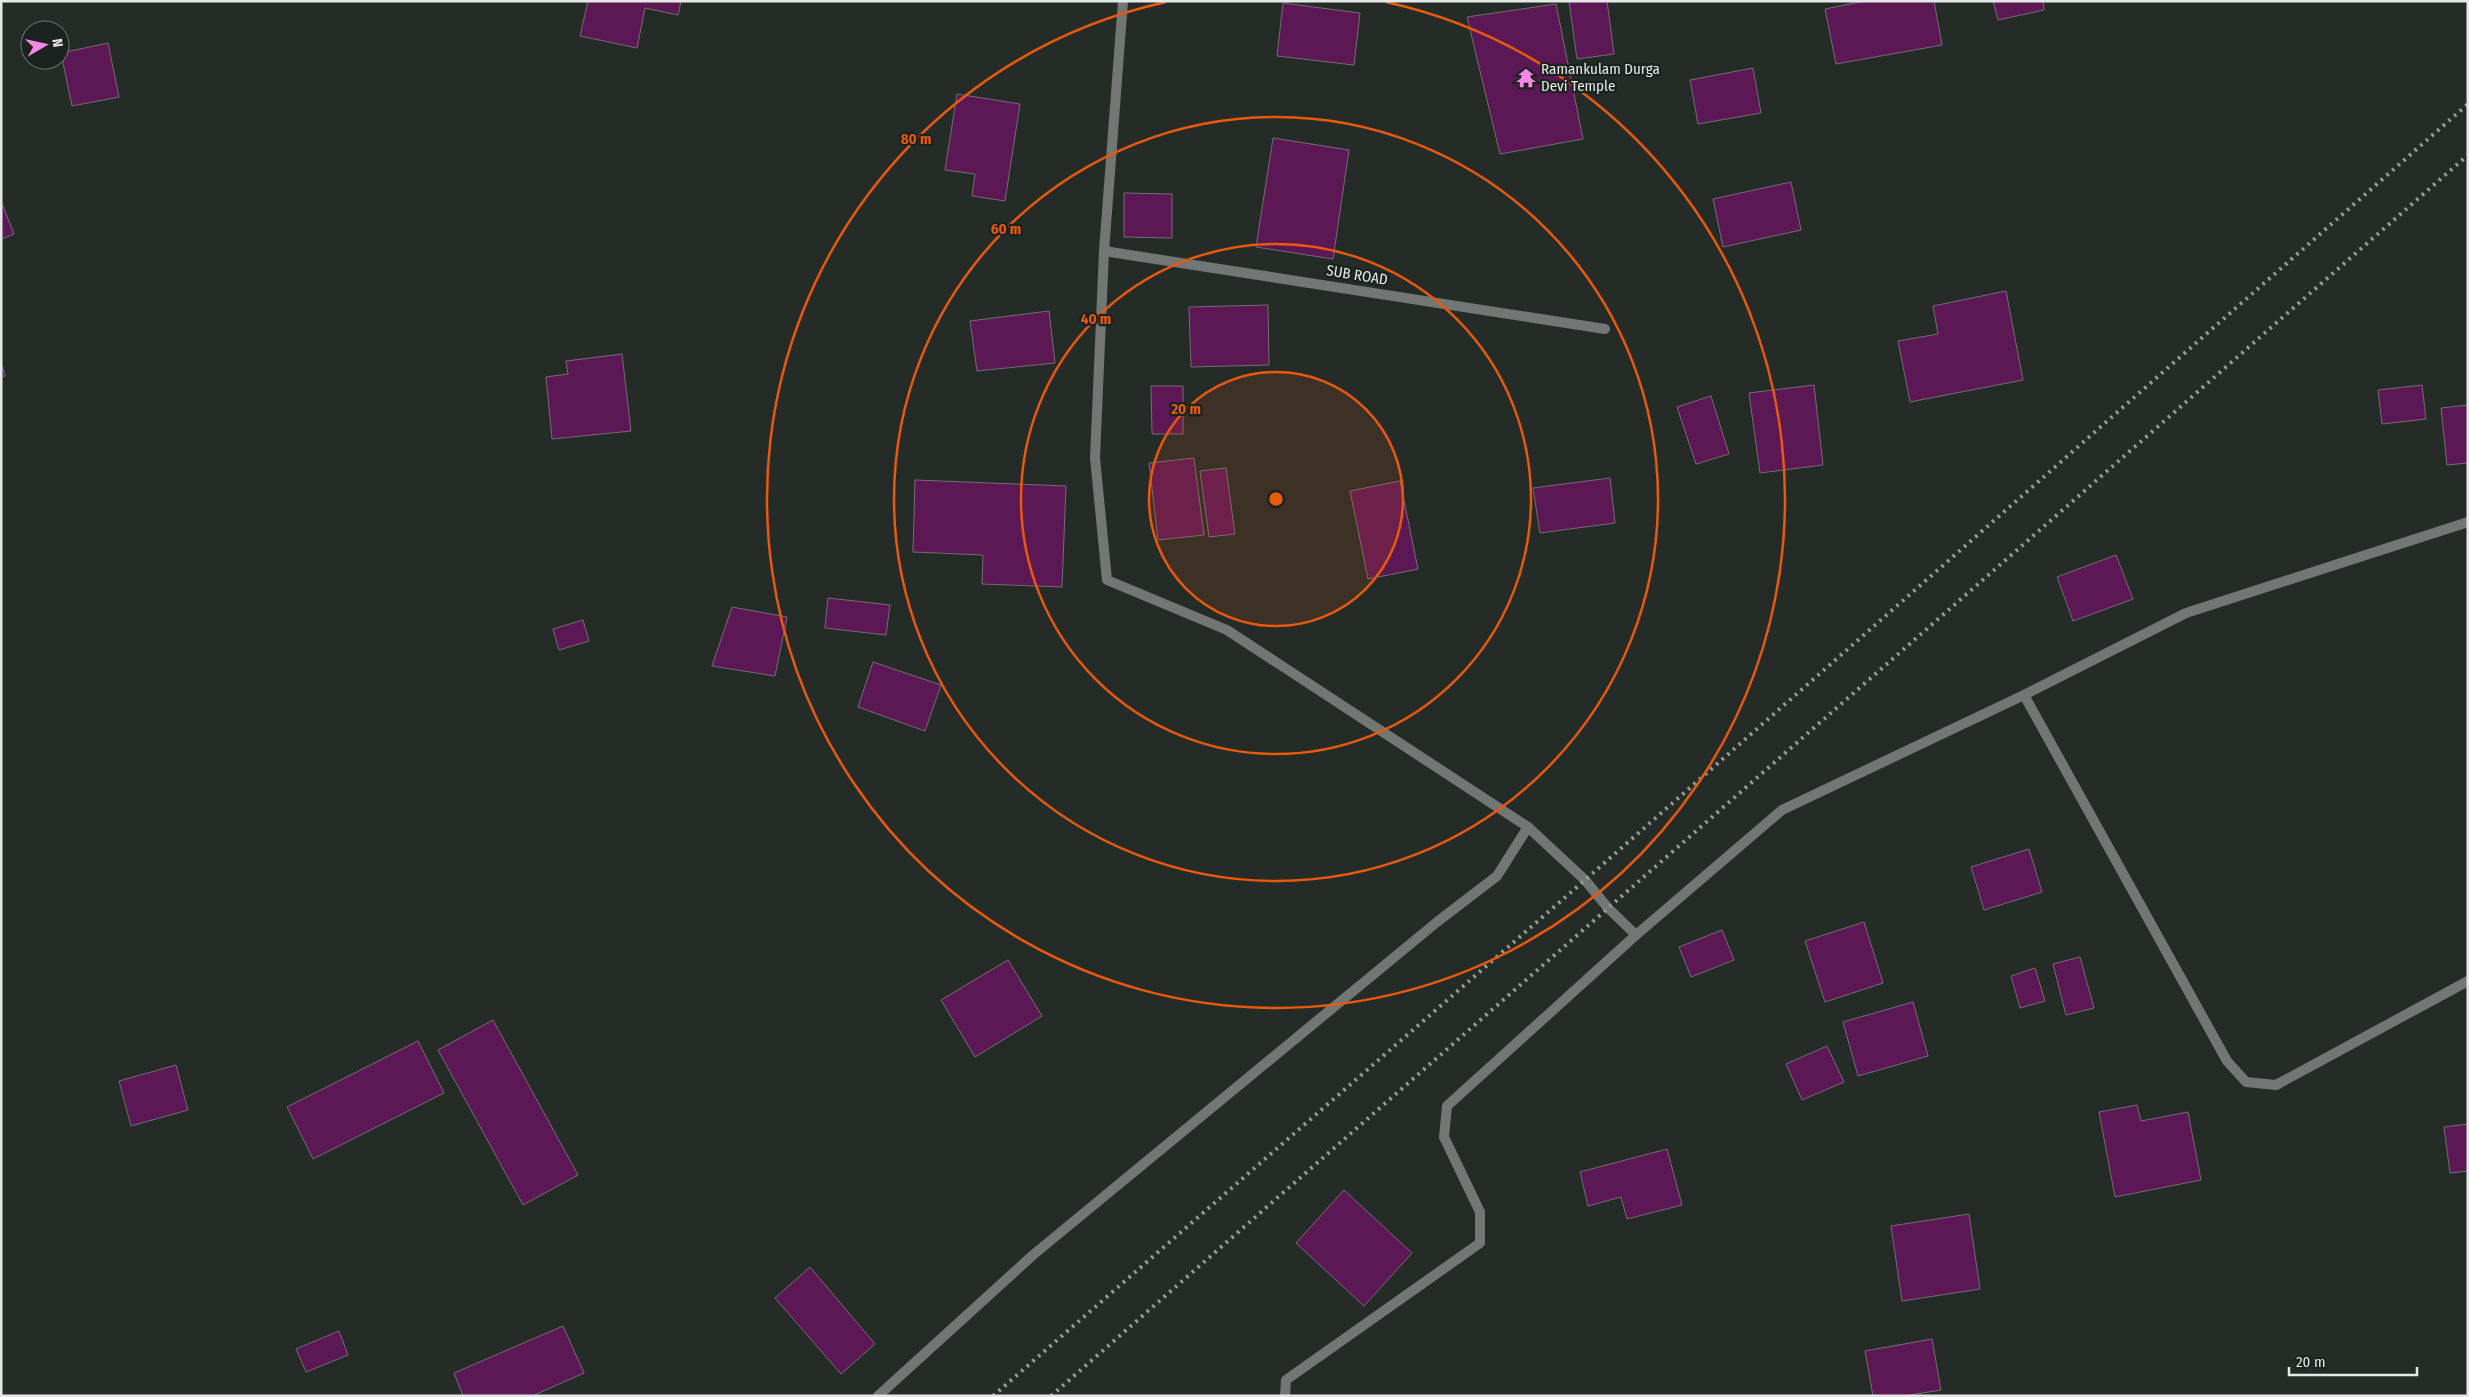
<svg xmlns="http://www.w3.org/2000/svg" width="2469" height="1397" font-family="'Fira Sans Condensed',sans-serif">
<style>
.building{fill:#5c1854;stroke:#746d73}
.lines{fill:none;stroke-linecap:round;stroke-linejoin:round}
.lane{stroke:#727674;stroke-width:10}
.street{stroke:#727674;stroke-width:10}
.rail{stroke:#979c99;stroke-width:4;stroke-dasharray:2.5 5;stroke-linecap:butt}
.ring{fill:none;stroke:#e8590c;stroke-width:2.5}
.labels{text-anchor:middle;stroke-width:4.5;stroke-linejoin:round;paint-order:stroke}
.poi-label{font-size:15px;fill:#e4e8e6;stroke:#1b221f;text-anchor:start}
.street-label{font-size:15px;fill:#e4e8e6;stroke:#1b221f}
.centre{fill:#e8590c;stroke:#1b221f;stroke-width:2.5}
.ring-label{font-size:15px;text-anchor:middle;font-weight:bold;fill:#e8590c;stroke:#1b221f;stroke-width:4.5;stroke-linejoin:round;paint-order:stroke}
</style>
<rect width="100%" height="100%" fill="#252c28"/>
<g class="building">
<path d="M588 1H681L678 15 645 8 637 48 580 36Z"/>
<path d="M1569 1H1607L1614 54 1577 59Z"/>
<path d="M1865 1H1934L1942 45 1836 64 1825 9Z"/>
<path d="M1993 1H2043L2044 10 1998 20Z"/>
<path d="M1283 3 1360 13 1354 65 1277 56Z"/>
<path d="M1556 4 1583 139 1500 154 1467 17Z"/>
<path d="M108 43 119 97 72 106 61 53Z"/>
<path d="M1753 68 1761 113 1698 124 1690 80Z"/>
<path d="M957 94 1020 104 1005 201 972 196 975 174 945 170Z"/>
<path d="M1273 138 1349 150 1333 259 1256 247Z"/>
<path d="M1791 182 1801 230 1723 247 1713 199Z"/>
<path d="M1124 193 1172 194V238L1124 237Z"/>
<path d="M1 201 14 234 1 239Z"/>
<path d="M2006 291 2023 380 1910 402 1898 341 1938 334 1933 306Z"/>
<path d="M1268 305 1269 365 1191 367 1189 307Z"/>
<path d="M1049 311 1055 363 977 371 970 321Z"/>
<path d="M622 354 631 431 552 439 546 377 568 374 566 361Z"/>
<path d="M1 362 5 376 1 377Z"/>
<path d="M1814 385 1823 465 1760 473 1749 393Z"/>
<path d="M2422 385 2426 419 2382 424 2378 390Z"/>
<path d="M1151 386H1183V434H1152Z"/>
<path d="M1711 396 1729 454 1696 464 1677 407Z"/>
<path d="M2468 405V463L2447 465 2441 408Z"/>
<path d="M1194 458 1204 535 1158 540 1149 463Z"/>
<path d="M1226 468 1235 534 1209 537 1200 471Z"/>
<path d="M1610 478 1615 523 1540 533 1533 488Z"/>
<path d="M915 480 1066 486 1062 587 982 584 983 555 913 552Z"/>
<path d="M1400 481 1418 569 1368 579 1350 491Z"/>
<path d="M2116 555 2133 599 2073 621 2057 577Z"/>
<path d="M828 598 890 605 886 635 825 628Z"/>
<path d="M732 607 787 617 775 676 712 666Z"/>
<path d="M583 620 589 641 559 650 553 629Z"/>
<path d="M873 662 941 685 925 731 858 707Z"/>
<path d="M2029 849 2042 892 1984 910 1971 867Z"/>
<path d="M1864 922 1883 983 1825 1002 1805 941Z"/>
<path d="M1722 930 1734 960 1691 977 1679 947Z"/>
<path d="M2080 957 2094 1008 2066 1015 2053 964Z"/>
<path d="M1008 960 1042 1016 975 1057 941 1000Z"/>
<path d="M2035 968 2045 1001 2020 1008 2011 976Z"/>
<path d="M1913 1002 1928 1056 1858 1076 1843 1022Z"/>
<path d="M493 1020 578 1175 523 1205 438 1050Z"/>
<path d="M418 1041 444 1093 313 1159 287 1107Z"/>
<path d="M1827 1046 1844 1082 1802 1100 1786 1064Z"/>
<path d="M176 1065 188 1110 131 1126 119 1081Z"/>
<path d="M2137 1105 2141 1121 2188 1112 2201 1180 2115 1197 2099 1112Z"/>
<path d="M2468 1124V1171L2450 1173 2444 1127Z"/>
<path d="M1667 1149 1682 1205 1627 1219 1621 1197 1588 1206 1580 1172Z"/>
<path d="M1344 1190 1412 1253 1364 1306 1296 1243Z"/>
<path d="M1969 1214 1980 1289 1902 1301 1891 1226Z"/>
<path d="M810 1267 875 1344 841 1374 775 1298Z"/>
<path d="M563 1326 584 1373 532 1396H463L454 1373Z"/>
<path d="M339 1331 348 1355 306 1372 296 1349Z"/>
<path d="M1932 1339 1941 1390 1904 1396H1873L1865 1351Z"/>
</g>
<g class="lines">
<path class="lane" d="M1104 251 1605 329"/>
<g class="street">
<path d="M1123 1 1104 251 1095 458 1107 580 1227 630 1528 827 1585 880 1608 908 1636 935 1782 810 2024 695 2186 613 2468 522"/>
<path d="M2024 695 2227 1061 2246 1082 2276 1085 2468 981"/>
<path d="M878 1396 1033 1255 1437 922 1497 876 1528 827"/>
<path d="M1285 1396 1286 1380 1480 1243V1212L1444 1137 1447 1106 1636 935"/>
</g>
<g class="rail">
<path d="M993 1396 1585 880 2468 104"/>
<path d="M1051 1396 2468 155"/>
</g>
</g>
<circle cx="1276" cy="499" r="127" fill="#e8590c" fill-opacity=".12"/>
<g class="ring">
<circle cx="1276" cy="499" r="127"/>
<circle cx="1276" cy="499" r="255"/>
<circle cx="1276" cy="499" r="382"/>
<path d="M1386 2A509 509 0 1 1 1166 2"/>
</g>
<defs>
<symbol id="temple-bare" viewBox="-9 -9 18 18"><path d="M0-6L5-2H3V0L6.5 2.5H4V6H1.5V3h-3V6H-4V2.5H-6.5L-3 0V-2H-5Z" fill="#f987e8" stroke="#1b221f" stroke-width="2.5" paint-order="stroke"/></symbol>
</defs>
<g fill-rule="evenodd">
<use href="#temple-bare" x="1512" y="64" width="28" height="28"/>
</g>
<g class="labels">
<g class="poi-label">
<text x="1541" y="74">Ramankulam Durga<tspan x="1541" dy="17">Devi Temple</tspan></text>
</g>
<g class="street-label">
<text transform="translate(1357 275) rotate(9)" y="5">SUB ROAD</text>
</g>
</g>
<circle cx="1276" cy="499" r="8" class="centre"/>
<g class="ring-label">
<text x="916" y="144">80 m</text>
<text x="1006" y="234">60 m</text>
<text x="1096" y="324">40 m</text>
<text x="1186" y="414">20 m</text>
</g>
<rect width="2469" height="1397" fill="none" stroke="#e4e8e6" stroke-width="5"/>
<g transform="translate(45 45) rotate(81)"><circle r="24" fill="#1b221f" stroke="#6b716f"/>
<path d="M0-4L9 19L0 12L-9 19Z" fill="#f987e8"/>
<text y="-8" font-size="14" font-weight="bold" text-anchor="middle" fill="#e4e8e6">N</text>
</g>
<path d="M2289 1367v8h128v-8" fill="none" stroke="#e4e8e6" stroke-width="2.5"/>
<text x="2296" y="1367" font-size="15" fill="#e4e8e6" stroke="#1b221f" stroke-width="4" paint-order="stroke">20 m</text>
</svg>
